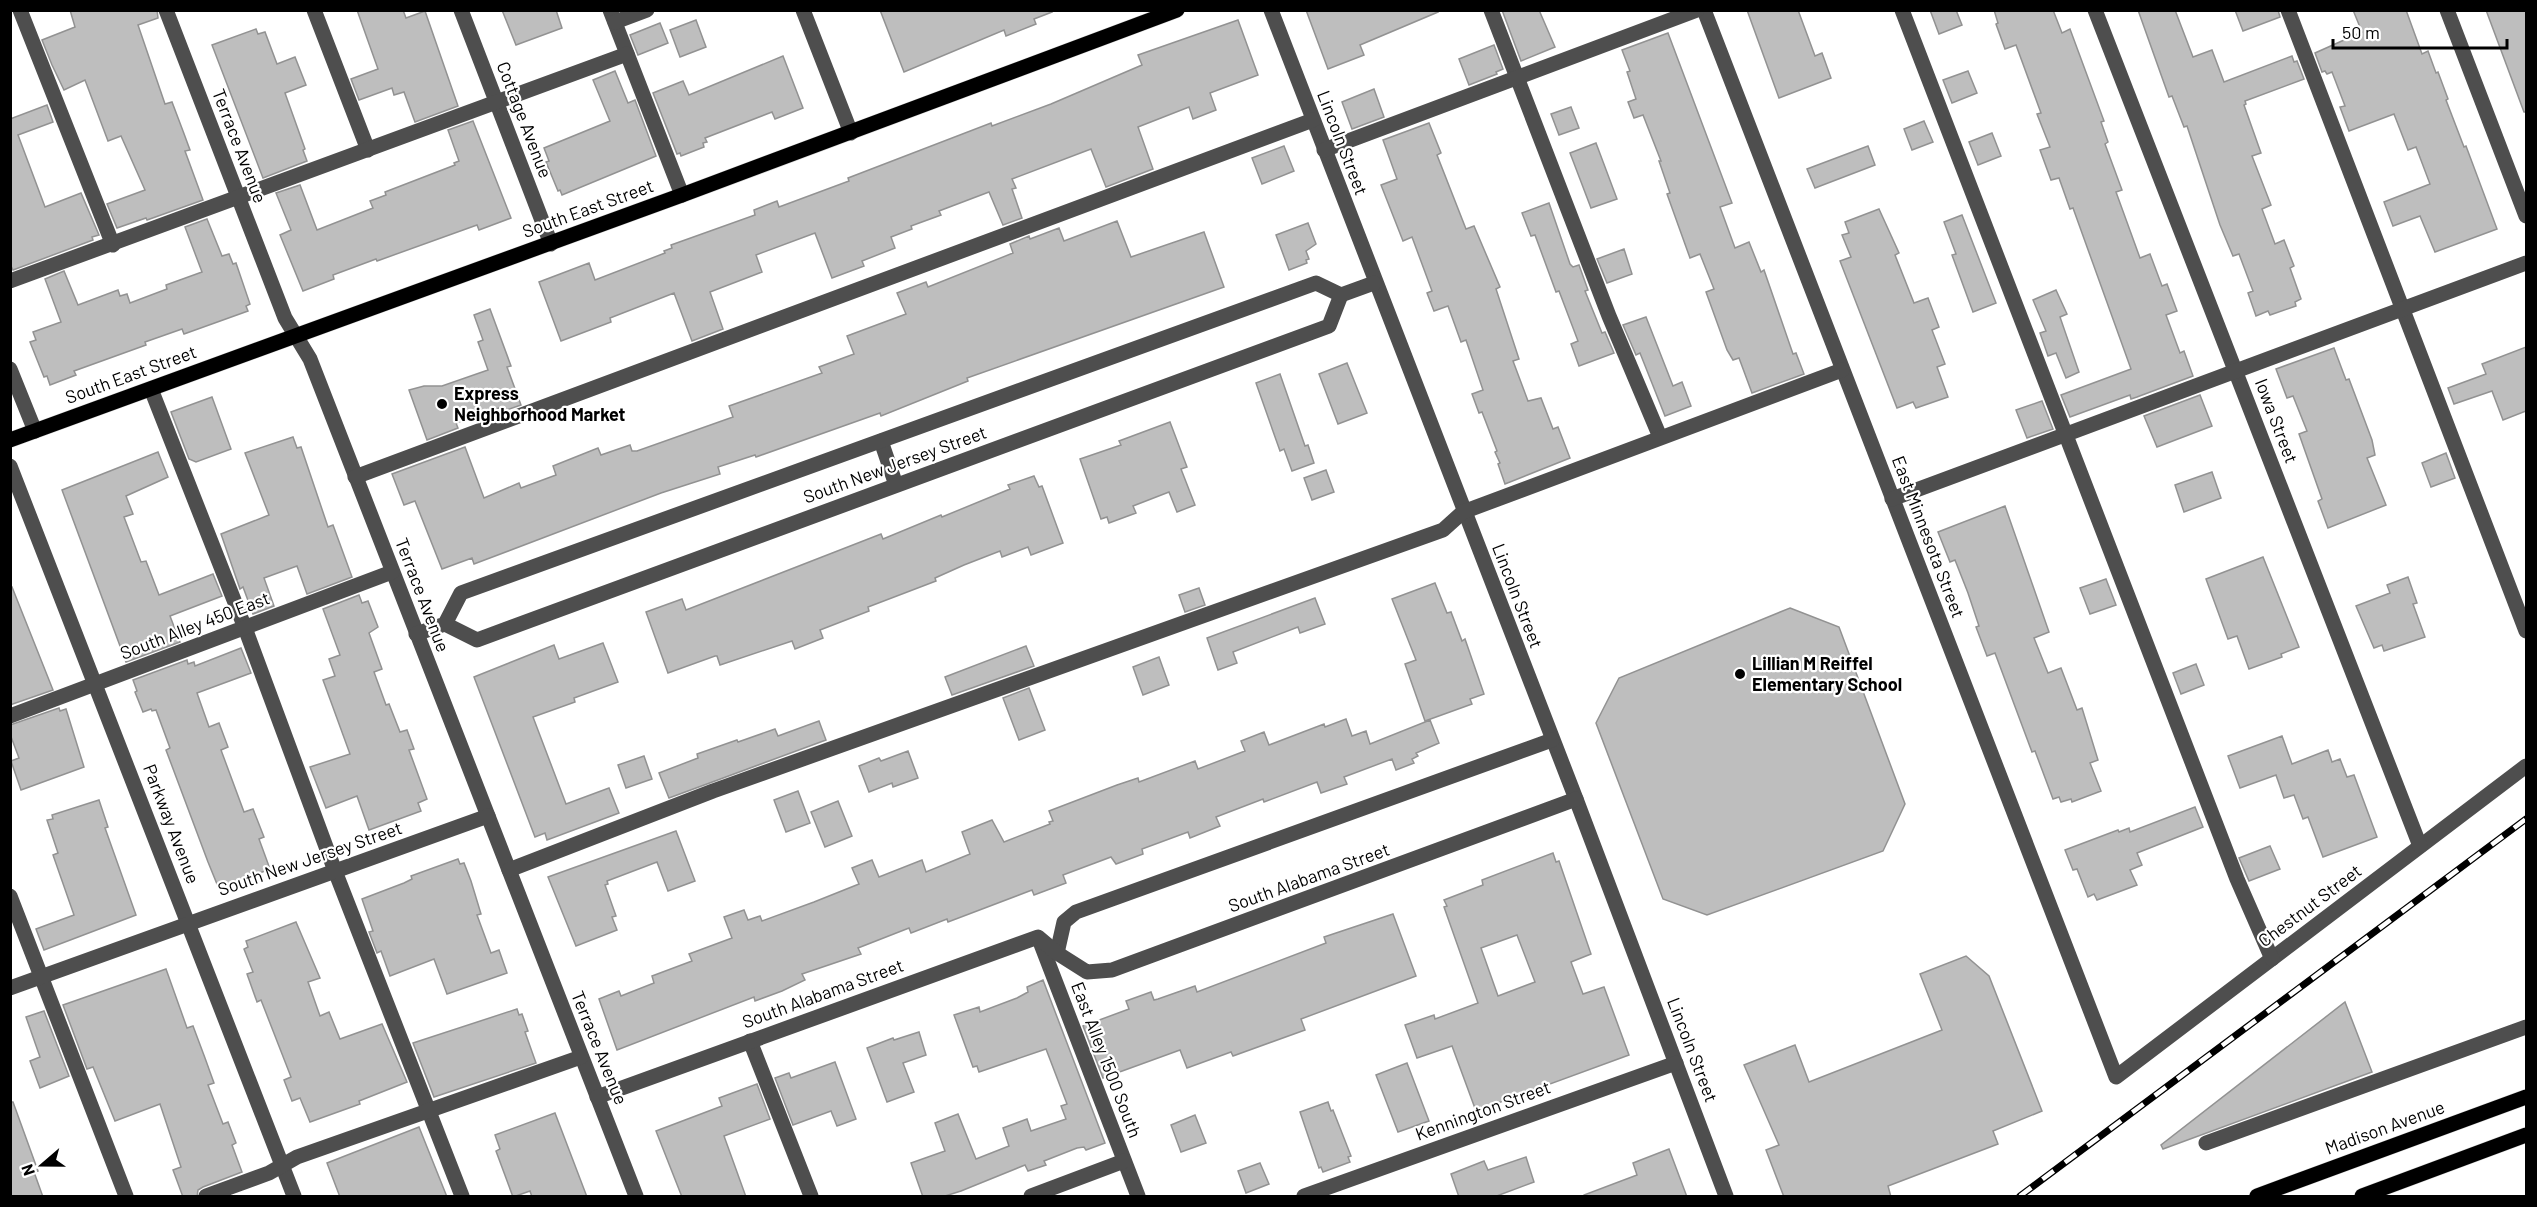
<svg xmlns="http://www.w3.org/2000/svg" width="2537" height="1207" font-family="Barlow,sans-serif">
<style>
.building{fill:#bebebe;stroke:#929292;stroke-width:1.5;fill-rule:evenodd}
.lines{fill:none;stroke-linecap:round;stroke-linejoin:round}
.major-casing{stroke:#dbdbdb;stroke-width:16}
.minor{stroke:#4e4e4e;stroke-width:15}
.major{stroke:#000;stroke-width:15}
.rail-casing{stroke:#000;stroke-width:7}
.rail{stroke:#fff;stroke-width:4.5;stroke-dasharray:14;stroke-linecap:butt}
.poi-dot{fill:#000;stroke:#fff;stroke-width:2}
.labels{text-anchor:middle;stroke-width:4.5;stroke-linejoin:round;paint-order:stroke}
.street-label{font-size:18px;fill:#000;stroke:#fff}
.poi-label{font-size:18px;font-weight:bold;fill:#000;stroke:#fff;text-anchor:start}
</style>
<rect width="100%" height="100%" fill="#fff"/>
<g class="building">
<path d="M70 10H157L158 18 138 25 165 104 172 102 183 131 190 150 185 151 203 200 147 220 146 218 117 228 107 204 145 190 121 136 108 141 85 80 64 90 52 65 42 40 75 27Z"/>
<path d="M357 10H403L406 18 425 11 458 106 415 122 404 92 394 95 392 88 359 100 351 79 378 69Z"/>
<path d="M502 10H556L562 28 516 45Z"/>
<path d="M880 10H1051L1052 12 1034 19 1036 24 1006 36 1004 30 904 72Z"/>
<path d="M1306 10H1437L1438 12 1360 45 1364 55 1328 69Z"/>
<path d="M1502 10H1539L1555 47 1521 61Z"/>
<path d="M1747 10H1798L1815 56 1822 53 1831 78 1779 98Z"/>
<path d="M1930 10H1956L1962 25 1939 34Z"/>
<path d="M1994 10H2053L2062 33 2070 29 2104 121 2101 122 2108 142 2105 144 2122 190 2116 192 2140 258 2150 254 2162 286 2167 284 2177 311 2166 315 2180 353 2184 351 2193 376 2137 397 2131 399 2130 395 2070 417 2061 395 2131 369 2073 208 2070 209 2059 178 2051 180 2040 150 2050 147 2037 114 2041 113 2016 45 2005 49 1996 24 1998 23Z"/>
<path d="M2138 10H2175L2193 57 2212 50 2224 82 2292 56 2294 62 2297 61 2304 79 2245 101 2246 104 2244 105 2261 153 2252 156 2271 205 2262 209 2275 244 2284 240 2294 266 2290 268 2301 299 2295 302 2296 306 2270 315 2268 311 2256 316 2248 293 2253 291 2239 254 2233 256 2220 225 2187 126 2184 127 2172 96 2169 97Z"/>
<path d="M2235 10H2278L2280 17 2243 31Z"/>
<path d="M2353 10H2406L2422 54 2428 51 2436 73 2438 72 2448 99 2446 100 2464 147 2466 146 2497 229 2435 252 2420 216 2393 226 2384 202 2430 184 2416 147 2408 150 2394 114 2349 131 2340 107 2345 106 2332 72 2327 74 2325 71 2322 72 2315 53 2362 32Z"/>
<path d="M2486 10H2526V112H2524Z"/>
<path d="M696 20 706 47 680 57 670 30Z"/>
<path d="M1238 20 1258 75 1210 93 1216 110 1193 119 1189 107 1138 127 1153 169 1106 187 1091 149 1012 179 1016 188 1012 189 1022 218 1003 225 989 192 939 211 941 215 911 226 912 229 891 237 895 248 862 261 864 266 832 278 815 233 756 255 762 272 710 292 723 329 692 341 674 293 610 318 611 322 561 341 539 282 589 263 595 280 665 253 664 251 672 248 671 245 755 215 754 210 777 201 779 207 849 181 848 178 991 123 992 126 1051 104 1142 65 1138 55Z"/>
<path d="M660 23 668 43 638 55 630 35Z"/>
<path d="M256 29 258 34 265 32 277 64 295 57 306 85 285 93 305 149 303 150 307 161 263 178 212 45Z"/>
<path d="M1668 33 1732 203 1720 207 1735 248 1749 242 1761 272 1764 270 1793 354 1796 353 1804 374 1752 393 1739 358 1733 360 1727 350 1706 292 1714 289 1700 254 1690 258 1667 194 1670 193 1659 161H1661L1643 115 1634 118 1628 102 1636 99 1627 72 1630 71 1622 50Z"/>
<path d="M1494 45 1503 69 1496 72 1497 74 1469 85 1459 59Z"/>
<path d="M783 56 803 108 775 119 772 112 705 138 707 142 703 143 704 147 681 156 680 153 677 154 653 93 683 81 689 95Z"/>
<path d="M615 71 628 103 635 100 656 156 562 195 560 190 558 191 546 162 549 161 544 148 610 121 593 80Z"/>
<path d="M1968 71 1977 93 1952 103 1943 80Z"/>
<path d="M1374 89 1384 117 1352 129 1342 102Z"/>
<path d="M47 105 53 122 18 135 45 207 81 193 99 235 92 237 93 240 13 270 10 264V119Z"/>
<path d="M1571 107 1579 128 1559 135 1551 114Z"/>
<path d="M473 121 511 218 479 230 477 225 377 261 376 259 333 275 334 279 303 291 280 235 291 230 276 193 300 185 317 230 373 208 370 201 386 195 385 192 455 165 454 163 459 161 448 130Z"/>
<path d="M1924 121 1933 142 1912 150 1904 129Z"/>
<path d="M1429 123 1441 153 1437 155 1466 229 1474 226 1500 287 1496 289 1519 359 1513 361 1528 401 1541 398 1553 429 1558 427 1570 458 1505 484 1498 464 1500 463 1495 452 1497 451 1482 412 1479 413 1472 394 1483 390 1466 340 1461 342 1448 306 1434 311 1427 293 1432 291 1412 237 1403 241 1381 185 1397 179 1383 140Z"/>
<path d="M1992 133 2001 156 1978 165 1969 142Z"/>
<path d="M1596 143 1617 199 1591 208 1570 153Z"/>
<path d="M1284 146 1294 171 1262 184 1252 158Z"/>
<path d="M1868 146 1875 165 1815 188 1807 169Z"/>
<path d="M1549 203 1570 264 1573 267 1579 265 1588 290 1585 291 1602 333 1605 332 1614 353 1579 366 1571 344 1578 341 1559 291 1556 292 1535 235 1531 236 1522 213Z"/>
<path d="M1879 209 1899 253 1895 255 1914 303 1928 298 1939 327 1932 330 1945 364 1937 367 1948 397 1916 408 1913 402 1897 408 1840 261 1851 257 1842 235 1849 233 1845 222Z"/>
<path d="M1962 215 1996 303 1973 312 1952 255 1956 254 1944 222Z"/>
<path d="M207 219 222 256 229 254 233 264 236 263 250 304 246 306 248 311 184 334 182 329 145 342 146 345 74 371 76 375 50 385 47 376 44 377 30 342 36 340 33 332 61 322 45 279 64 271 78 305 118 290 120 296 127 294 130 303 167 289 166 285 202 272 185 227Z"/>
<path d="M1117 221 1131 257 1204 232 1224 287 967 378 968 381 881 416 880 413 756 457 755 455 718 467 720 474 661 493 474 564 472 558 442 569 415 501 404 505 392 474 465 447 484 498 519 483 521 488 556 475 553 466 598 448 601 455 630 445 632 451H637L733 417 729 406 822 373 819 367 854 354 847 336 906 314 897 293 926 282 928 287 1013 253 1010 244 1029 236 1030 239 1059 228 1064 241Z"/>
<path d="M1308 223 1316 244 1306 251 1309 259 1306 260 1307 263 1289 270 1276 235Z"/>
<path d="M1624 249 1632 274 1607 283 1597 259Z"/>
<path d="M2056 290 2067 314 2060 317 2079 372 2066 378 2056 353 2048 356 2040 333 2046 331 2033 300Z"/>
<path d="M490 309 511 366 507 367 521 405 501 412 499 408 456 423 458 428 427 440 409 390 424 386H442L488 370 478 342 483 340 474 315Z"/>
<path d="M1646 317 1673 386 1682 382 1691 406 1665 416 1640 353 1636 355 1623 325Z"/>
<path d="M2526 347V411L2503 420 2492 391 2454 404 2448 388 2486 374 2482 364Z"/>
<path d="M2334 348 2346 380 2349 379 2372 440 2375 455 2367 458 2386 505 2328 528 2318 501 2322 499 2299 434 2307 431 2293 396 2287 398 2276 369Z"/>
<path d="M1347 363 1367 413 1338 424 1319 374Z"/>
<path d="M1280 374 1305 446 1308 445 1314 463 1292 471 1284 449 1280 451 1256 383Z"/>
<path d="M2200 395 2212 426 2157 447 2144 416Z"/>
<path d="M212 397 231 449 196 462 189 459 171 412Z"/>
<path d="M2042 401 2053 429 2027 438 2016 410Z"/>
<path d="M1170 422 1187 467 1181 469 1195 505 1177 512 1169 492 1133 506 1136 513 1109 523 1107 517 1101 519 1080 459 1121 445 1119 441Z"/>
<path d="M293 437 297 448 301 447 328 527 333 525 352 577 307 594 297 566 264 578 274 606 253 614 243 587 240 589 221 534 269 515 245 453Z"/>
<path d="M158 452 168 477 126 496 133 514 124 517 141 562 146 561 159 595 213 574 222 596 170 616 180 642 126 662 62 490Z"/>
<path d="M2446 453 2455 478 2431 487 2422 463Z"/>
<path d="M1326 470 1334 492 1312 500 1304 478Z"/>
<path d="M2212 472 2221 498 2184 512 2175 485Z"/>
<path d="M1034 476 1039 487 1042 486 1063 543 1031 555 1028 547 1002 557 1000 551 964 565 935 578 936 581 868 607 869 611 820 630 823 638 795 649 792 641 720 665 717 656H715L668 673 646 612 682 599 686 610 881 534 883 539 941 515 942 517 1010 489 1008 485Z"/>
<path d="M2005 506 2049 632 2034 638 2048 673 2061 668 2077 710 2082 708 2098 760 2090 763 2101 791 2072 802 2071 799 2061 802 2059 797 2053 799 2035 751 2032 752 1995 653 1987 656 1976 627 1979 626 1968 593 1955 560 1950 562 1938 532Z"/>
<path d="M2263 557 2299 647 2281 654 2282 657 2249 669 2237 636 2228 639 2206 579Z"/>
<path d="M2408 577 2417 603 2413 604 2425 637 2384 651 2382 645 2374 648 2356 606 2390 593 2387 585Z"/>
<path d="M2106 579 2116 605 2090 614 2080 588Z"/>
<path d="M1435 583 1447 613 1451 612 1462 641 1465 639 1484 694 1470 699 1472 704 1425 721 1405 664 1416 660 1392 599Z"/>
<path d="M12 587 53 690 10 705V588Z"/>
<path d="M1199 588 1205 605 1185 612 1179 595Z"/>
<path d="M359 595 362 603 368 601 378 627 369 633 382 669 374 672 386 705 389 704 400 732 407 730 414 749 409 750 427 799 418 803 421 811 369 830 357 796 326 808 310 767 350 754 323 680 335 676 329 659 340 655 323 609Z"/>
<path d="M1315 598 1325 624 1300 633 1298 627 1233 652 1237 663 1218 670 1207 638Z"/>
<path d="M1790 608 1839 627 1905 804 1883 851 1707 915 1663 899 1596 723 1619 678Z"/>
<path d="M603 643 618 682 574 698 575 702 533 717 566 804 609 788 619 813 547 840 545 833 535 837 474 677 554 645 559 659Z"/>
<path d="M1026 646 1034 666 952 695 945 677Z"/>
<path d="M241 648 251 673 197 693 209 727 219 723 228 747 221 750 244 812 253 809 264 837 259 839 270 869 223 887 221 883 217 884 208 862 166 750 170 748 156 710 152 711 151 709 143 712 135 692 137 691 133 680 187 660 188 664 194 662 195 666Z"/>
<path d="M1159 657 1169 685 1143 695 1133 667Z"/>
<path d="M2196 664 2204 685 2181 694 2173 673Z"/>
<path d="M1029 688 1045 730 1019 740 1003 698Z"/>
<path d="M59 708 60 711 66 709 84 767 21 790 11 761 19 758 10 734V725Z"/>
<path d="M1346 719 1352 736 1366 731 1370 744 1430 720 1439 743 1416 753 1418 756 1412 759 1414 763 1396 770 1392 759 1344 777 1347 784 1321 793 1317 782 1264 802 1263 799 1216 817 1220 826 1190 838 1188 832 1142 849 1143 854 1116 864 1111 857 1063 875 1066 883 1034 895 1032 890 948 922 947 919 911 933 909 928 858 948 861 954 802 974 805 980 782 991 755 1001 754 997 617 1050 599 999 619 991 621 996 654 983 652 976 692 961 689 954 732 938 724 917 744 910 748 920 760 916 762 921 814 902 859 884 852 868 872 860 879 877 922 860 926 872 970 854 962 832 992 820 1004 842 1050 824 1049 822 1053 821 1049 811 1117 785 1138 778 1139 782 1195 761 1198 769 1245 751 1241 741 1264 732 1269 745 1324 724 1325 727Z"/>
<path d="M819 721 826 740 669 798 659 773 698 758 697 754 737 740 738 742 775 729 778 736Z"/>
<path d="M2282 736 2292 764 2328 750 2332 762 2340 759 2347 777 2354 775 2377 837 2323 857 2308 817 2303 819 2294 795 2284 798 2276 775 2240 788 2228 756Z"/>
<path d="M908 751 918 778 893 787 892 783 869 792 859 766 879 758 881 761Z"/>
<path d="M644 756 652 779 626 788 618 765Z"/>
<path d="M798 791 810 823 786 832 774 800Z"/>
<path d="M99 800 108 827 105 828 136 915 44 950 36 929 74 915 53 855 58 853 47 820 53 819 52 815Z"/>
<path d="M838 801 852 836 825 847 811 812Z"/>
<path d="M2195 807 2203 827 2137 853 2142 865 2130 870 2137 885 2097 900 2094 894 2088 897 2077 869 2073 870 2065 850 2118 830 2119 832 2129 828 2130 832Z"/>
<path d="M676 831 695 881 668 891 657 862 607 881 608 884 605 885 616 916 612 917 617 930 576 946 548 877Z"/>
<path d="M2270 846 2280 869 2249 881 2239 858Z"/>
<path d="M1553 853 1556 862 1559 861 1591 954 1571 962 1583 994 1604 987 1629 1055 1476 1111 1452 1046 1417 1058 1405 1025 1434 1015 1435 1019 1478 1003 1444 907 1447 906 1444 900 1483 885 1482 880ZM1517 935 1535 982 1498 996 1481 948Z"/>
<path d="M458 859 460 864 464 863 471 881 481 914 477 915 491 953 499 950 507 973 447 994 434 959 390 976 381 951 377 953 369 932 373 931 362 899 404 883 412 879 411 876Z"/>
<path d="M1393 914 1416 976 1301 1019 1305 1030 1233 1056 1231 1052 1187 1068 1180 1050 1103 1078 1083 1026 1129 1009 1126 1001 1151 992 1154 1000 1158 999 1195 986 1197 992 1326 943 1324 937Z"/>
<path d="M296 922 320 978 308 982 320 1016 329 1012 340 1039 382 1024 407 1082 359 1101 360 1104 310 1122 300 1098 292 1101 284 1080 291 1077 261 1000 257 1002 247 974 253 972 244 949 248 947 246 941Z"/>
<path d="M1966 956 1989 976 2042 1111 1993 1131 1998 1144 1888 1186 1891 1197H1784L1766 1150 1779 1145 1744 1065 1795 1045 1809 1082 1942 1030 1920 974Z"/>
<path d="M166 969 187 1028 193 1026 205 1058 214 1083 208 1085 223 1124 228 1122 236 1143 232 1145 242 1172 203 1187 198 1190 197 1197H183L173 1170 181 1167 160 1104 115 1121 93 1067 87 1069 63 1005Z"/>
<path d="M1043 980 1105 1143 1086 1150 1084 1147 1077 1148 1044 1161 1046 1165 1028 1171 1025 1165 961 1191 942 1197H923L911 1163 945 1151 935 1123 958 1114 976 1159 1009 1146 1003 1128 1027 1119 1031 1131 1066 1119 1061 1106 1067 1104 1046 1049 979 1072 977 1066 973 1067 954 1015 979 1007 980 1012 1017 998 1028 992 1027 987Z"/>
<path d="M2345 1002 2372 1072 2163 1149 2161 1145Z"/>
<path d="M517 1009 519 1015 522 1014 528 1031 525 1032 536 1063 434 1097 413 1043Z"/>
<path d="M44 1011 69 1076 40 1088 30 1061 40 1057 26 1017Z"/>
<path d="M919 1032 926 1055 903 1063 914 1092 887 1102 867 1048 893 1038 894 1040Z"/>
<path d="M835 1062 856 1119 837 1126 831 1111 793 1125 775 1078 789 1073 791 1078Z"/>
<path d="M1407 1063 1429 1121 1398 1132 1376 1075Z"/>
<path d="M757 1084 770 1119 724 1136 746 1197H682L656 1131 722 1106 719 1098Z"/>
<path d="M10 1102H13L38 1171 34 1172 43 1197H10Z"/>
<path d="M1328 1102 1331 1111 1333 1110 1351 1156 1348 1157 1350 1162 1323 1172 1321 1167 1319 1168 1300 1112Z"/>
<path d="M555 1113 587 1197H532L530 1191 513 1197 496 1151 500 1149 495 1135Z"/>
<path d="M1195 1115 1206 1143 1181 1152 1171 1125Z"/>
<path d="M419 1127 447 1197H340L327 1163Z"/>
<path d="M1669 1149 1687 1197H1584V1195L1637 1175 1633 1163Z"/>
<path d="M1526 1157 1534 1182 1494 1197H1459L1451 1174 1484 1161 1488 1170Z"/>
<path d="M1260 1163 1269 1184 1246 1193 1238 1171Z"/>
</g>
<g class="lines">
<defs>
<g id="major">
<path d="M10 440 682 195 1177 10"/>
<path d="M2257 1196 2526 1097"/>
<path d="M2362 1196 2526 1135"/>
</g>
</defs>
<use href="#major" class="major-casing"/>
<g class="minor">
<path d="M20 10 113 245"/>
<path d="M166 10 285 318 310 359 636 1196"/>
<path d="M314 10 368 150"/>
<path d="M461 10 551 244"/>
<path d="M610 10 682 195"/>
<path d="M803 10 851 133"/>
<path d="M1271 10 1576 799 1726 1196"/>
<path d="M1491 10 1609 316 1660 437"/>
<path d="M1704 10 2116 1077 2526 766"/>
<path d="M1902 10 2237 879 2272 959"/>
<path d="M2095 10 2420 846"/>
<path d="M2288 10 2526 631"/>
<path d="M2447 10 2526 216"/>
<path d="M615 22 647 10"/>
<path d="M1324 150 1697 10"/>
<path d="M10 281 627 54"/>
<path d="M10 369 35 431"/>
<path d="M151 389 245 628 335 871 462 1196"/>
<path d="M881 441 896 485"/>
<path d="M10 466 294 1196"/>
<path d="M355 477 1313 120"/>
<path d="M1892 499 2526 263"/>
<path d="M445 624 477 640 1329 326 1341 295"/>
<path d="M416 634 445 624 461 593 1316 283 1341 295 1374 283"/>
<path d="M10 716 392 572"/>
<path d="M509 870 713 791 1443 530 1463 512 1842 370"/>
<path d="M10 896 126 1196"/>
<path d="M1039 939 1138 1196"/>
<path d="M1057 953 1064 922 1076 912 1552 740"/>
<path d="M10 988 488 816"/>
<path d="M750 1041 811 1196"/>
<path d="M597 1097 1038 937 1057 953 1087 972 1112 970 1576 799"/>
<path d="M2206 1143 2526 1027"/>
<path d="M206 1196 269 1173 297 1157 581 1057"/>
<path d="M1031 1196 1124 1161"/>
<path d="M1304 1196 1676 1063"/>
</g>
<use href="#major" class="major"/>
<defs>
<path id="rail" d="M2020 1196 2526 819"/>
</defs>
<use href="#rail" class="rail-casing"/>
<use href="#rail" class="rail"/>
</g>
<g class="poi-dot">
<circle cx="442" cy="404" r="6"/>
<circle cx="1740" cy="674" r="6"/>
</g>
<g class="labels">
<g class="street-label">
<text transform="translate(524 120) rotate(69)" y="6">Cottage Avenue</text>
<text transform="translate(1342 143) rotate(69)" y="6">Lincoln Street</text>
<text transform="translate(239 146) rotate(69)" y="6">Terrace Avenue</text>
<text transform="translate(588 209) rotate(-20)" y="6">South East Street</text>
<text transform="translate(131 375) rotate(-20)" y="6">South East Street</text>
<text transform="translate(2276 421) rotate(69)" y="6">Iowa Street</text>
<text transform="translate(895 465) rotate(-20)" y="6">South New Jersey Street</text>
<text transform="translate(1928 537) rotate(69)" y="6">East Minnesota Street</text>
<text transform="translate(422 595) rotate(69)" y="6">Terrace Avenue</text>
<text transform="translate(1517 596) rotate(69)" y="6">Lincoln Street</text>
<text transform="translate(195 626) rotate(-21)" y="6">South Alley 450 East</text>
<text transform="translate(171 824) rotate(69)" y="6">Parkway Avenue</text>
<text transform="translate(310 859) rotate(-19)" y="6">South New Jersey Street</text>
<text transform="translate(1309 878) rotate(-20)" y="6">South Alabama Street</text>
<text transform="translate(2310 906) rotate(-37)" y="6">Chestnut Street</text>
<text transform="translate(823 994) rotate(-20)" y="6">South Alabama Street</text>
<text transform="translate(599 1048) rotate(68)" y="6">Terrace Avenue</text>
<text transform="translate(1692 1050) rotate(69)" y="6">Lincoln Street</text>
<text transform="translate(1106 1060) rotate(69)" y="6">East Alley 1500 South</text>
<text transform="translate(1483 1111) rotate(-20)" y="6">Kennington Street</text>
<text transform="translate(2385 1128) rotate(-20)" y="6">Madison Avenue</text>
</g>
<g class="poi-label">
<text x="454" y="400">Express<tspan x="454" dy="21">Neighborhood Market</tspan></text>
<text x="1752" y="670">Lillian M Reiffel<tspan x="1752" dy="21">Elementary School</tspan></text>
</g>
</g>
<rect width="2537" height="1207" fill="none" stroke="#000000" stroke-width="24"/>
<g transform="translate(42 1165) rotate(250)" stroke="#ffffff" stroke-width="4.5" paint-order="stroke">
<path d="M0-4.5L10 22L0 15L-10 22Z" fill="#000000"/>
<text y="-9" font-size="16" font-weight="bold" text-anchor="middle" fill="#000000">N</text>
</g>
<path d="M2333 39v9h174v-9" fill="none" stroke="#000000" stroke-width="3"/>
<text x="2342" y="39" font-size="18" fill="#000000" stroke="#ffffff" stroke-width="4.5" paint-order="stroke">50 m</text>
</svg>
